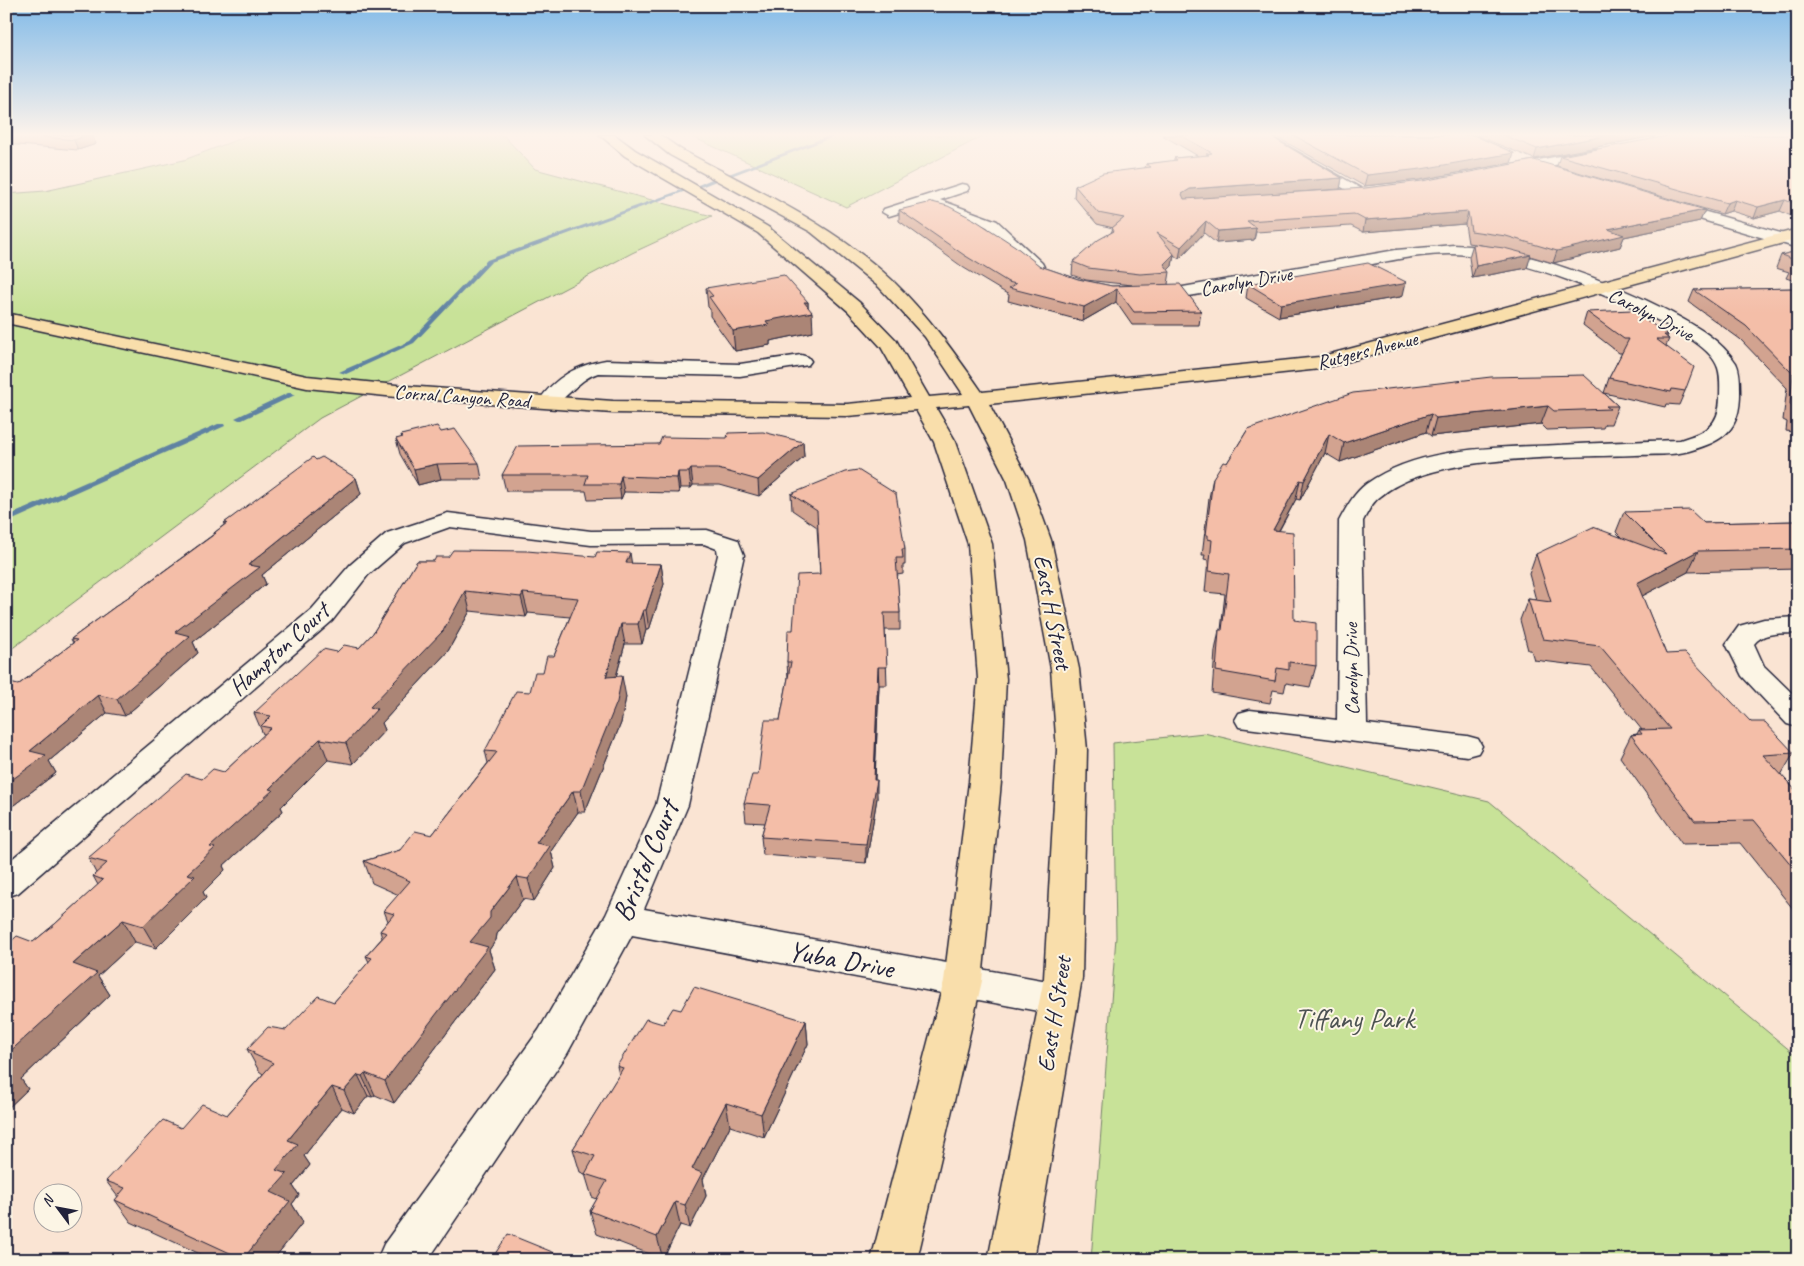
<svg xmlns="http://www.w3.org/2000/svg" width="1804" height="1266" font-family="Caveat,sans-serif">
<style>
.green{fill:#c8e298;stroke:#75826a}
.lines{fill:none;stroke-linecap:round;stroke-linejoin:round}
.stream{fill:#5f82a2;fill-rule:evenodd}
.minor-casing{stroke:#22223b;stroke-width:3}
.major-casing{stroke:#22223b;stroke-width:3}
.minor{fill:#fcf5e5;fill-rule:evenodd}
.major{fill:#f9deab;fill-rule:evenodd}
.wall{fill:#d2a390;stroke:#22223b}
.shaded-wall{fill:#ab8576;stroke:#22223b}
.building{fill:#f4bea8;stroke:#22223b}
.labels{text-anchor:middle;stroke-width:4;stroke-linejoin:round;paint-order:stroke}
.far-street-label{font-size:20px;fill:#22223b;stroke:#fcf5e5}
.street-label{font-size:24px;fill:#22223b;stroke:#fcf5e5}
.near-street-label{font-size:29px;fill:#22223b;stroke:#fcf5e5}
.near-park-label{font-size:29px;fill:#4c5252;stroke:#fcf5e5}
</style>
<rect width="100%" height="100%" fill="#fae4d3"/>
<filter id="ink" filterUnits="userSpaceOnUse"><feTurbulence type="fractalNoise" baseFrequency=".02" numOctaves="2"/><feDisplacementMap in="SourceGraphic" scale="10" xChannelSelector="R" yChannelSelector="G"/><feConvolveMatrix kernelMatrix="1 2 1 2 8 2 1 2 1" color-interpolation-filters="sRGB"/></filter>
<g filter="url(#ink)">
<g class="green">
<path d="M249 135H503L535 169 712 216 632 253 320 418 6 653V194L45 191 184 160Z"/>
<path d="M688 135H985L846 207Z"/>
<path d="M1204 733 1489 801 1798 1057V1260H1091L1116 937 1113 743Z"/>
</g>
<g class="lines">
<g class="stream">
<path d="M831 135H839L731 176 726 175Z"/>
<path d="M714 178 716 181 701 187 696 186Z"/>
<path d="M681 190 686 191 491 262 414 343 346 374 339 372 410 341 487 260Z"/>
<path d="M288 393H291L295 395 242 420H239L235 418Z"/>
<path d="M218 424H224L225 426 6 523V517Z"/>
</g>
<defs>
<g id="minor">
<path d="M1252 135H1268L1369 193 1362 197 1357 196Z"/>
<path d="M1649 135H1669L1673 139 1667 143Z"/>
<path d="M1596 149 1603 153 1601 156 1508 174 1501 170 1508 166Z"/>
<path d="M962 184 967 185 969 188 967 191 940 200 997 221 1042 263 1044 267 1042 271H1030L987 227 967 218 925 205 889 216 882 212 884 209Z"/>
<path d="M1667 201 1798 238V248L1662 208 1660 205 1662 202Z"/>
<path d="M1454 245C1522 247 1612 282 1672 313 1696 326 1721 340 1736 363 1740 371 1740 381 1740 390 1741 429 1725 441 1689 451 1672 456 1652 454 1635 455 1568 458 1432 453 1381 496 1372 502 1368 512 1363 521L1367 724 1467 736 1478 739 1482 746 1478 753 1467 756 1239 727 1235 720 1239 713 1250 710 1337 720 1339 521C1346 508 1354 493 1366 484 1419 446 1495 448 1558 445 1599 443 1639 441 1680 440 1705 432 1719 427 1720 398 1720 388 1721 377 1718 368 1711 346 1672 328 1653 318 1606 292 1522 259 1468 255 1429 251 1390 261 1352 268 1294 278 1235 288 1177 298L1143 297 1140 293 1143 289 1177 288 1396 250Z"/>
<path d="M801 355 808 357 811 361 808 365 740 376 598 373C574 380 561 411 541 406L538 402C555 377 577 365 606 360L740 364Z"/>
<path d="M448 513 591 531 707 530 738 540 744 555 688 805 644 909 1059 983 1073 988 1078 999 1073 1010 1059 1015 632 935 567 1054 428 1260H377L384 1244 539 1030 606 915 656 805 718 555 717 549 704 544 591 545 450 527 405 543 368 575 332 621 18 893 6 897V864L312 609 350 565 387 533Z"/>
<path d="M1798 617V633C1783 634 1764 631 1754 644L1764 666 1798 699V727L1787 724 1742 676 1726 644 1739 626 1764 619Z"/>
</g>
<path id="major" d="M600 135H615L635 150 768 227 860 303 896 340 929 397 963 394 925 337 879 287 811 232 670 155 645 135H660L680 149C752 188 831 223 892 280 927 314 954 352 982 392L1319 357 1798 229V239L1320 369 989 404 1029 480 1051 540 1079 669 1087 750 1082 978 1034 1260H988L1044 978 1057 750 1051 669 1027 540 1007 480 969 405 936 408 956 442 992 544 1006 679 1001 782 982 981 917 1260H871L944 981 969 782 978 679 968 544 934 442 916 410 847 416 613 413 406 398 307 388 6 323V313L307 376 406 386 613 401 847 404 910 398 881 347 848 311 758 233 625 156Z"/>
</defs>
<use href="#minor" class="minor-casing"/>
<use href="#major" class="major-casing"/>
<use href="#minor" class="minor"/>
<use href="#major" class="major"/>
</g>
<g class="wall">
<path d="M6 135H92L96 144 78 150 6 144Z"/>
<path d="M1162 135H1268L1342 178 1340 189 1295 192 1705 210 1700 221 1624 237 1620 247 1553 263 1530 256 1527 268 1472 278 1469 257 1473 244 1498 248 1468 243 1465 224 1363 232 1351 226 1256 232 1254 240 1216 243 1204 233 1179 259 1174 255 1172 266 1168 270 1170 272 1168 284 1201 311 1199 325H1132L1116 302 1083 321 1008 301 1009 295 964 268 899 221V210L1040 266 1078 279 1112 286 1132 285 1086 280 1072 275 1073 262 1111 233 1113 228 1097 224 1074 197 1075 186 1145 168 1146 164 1174 161V158L1198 156Z"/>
<path d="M1273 135H1473L1514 153 1511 163 1419 180 1364 186Z"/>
<path d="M1475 135H1659L1534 159Z"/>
<path d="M1798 135V219L1780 211 1754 218 1731 211 1722 214 1557 166 1560 156Z"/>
<path d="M1798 251V282L1786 278 1789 272 1776 268 1781 255Z"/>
<path d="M1248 284 1403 295 1400 297 1279 317 1246 298Z"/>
<path d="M706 288 808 302V307L813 332 770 341V345L735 351 710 316V309L708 307Z"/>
<path d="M1798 288V433L1786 431 1787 422 1783 420 1787 388 1740 339 1689 302 1694 290Z"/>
<path d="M1587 312 1668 335 1667 337 1669 339 1666 346 1685 391 1679 405 1666 404 1665 407 1604 393 1618 406 1611 424H1605L1603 428 1547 430 1541 424 1431 436 1426 432 1340 462 1325 453 1300 500 1296 499 1279 531 1294 620 1316 666 1310 687 1286 683 1284 692 1273 690 1270 703 1212 693 1215 651 1219 630H1221L1225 594 1205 592 1208 560 1204 559 1205 555H1202L1209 498 1213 478 1227 463 1248 429 1604 393 1609 378 1622 353H1619L1583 325Z"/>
<path d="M441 432 479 463 482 479H441L418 485 400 454 396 439 402 438 401 435Z"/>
<path d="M803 442 804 457 759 496 720 485H693L691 488H680L679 493 624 492 621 499 588 500 586 491H506L502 475 659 444Z"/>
<path d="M316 460 356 478 361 494 262 575 266 584 193 642 198 653 125 716 107 713 49 761 56 773 6 811 18 685 73 643 71 639 214 534V533L224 525V523Z"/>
<path d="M791 494 905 549V565H903V574L897 575 900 613V630H885L887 685H879L875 780 877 798 866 863 763 855 761 837 765 823 746 822 744 803 758 775 780 720 788 678 787 662 793 630 820 574 817 527 792 510Z"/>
<path d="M1624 512 1704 523 1798 521V570L1797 569 1688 572 1642 596 1666 654 1751 722 1794 753 1781 775 1798 793V915L1740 843 1682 844 1620 757 1631 735 1637 734 1639 730H1642L1591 667 1534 660 1531 650H1528L1520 620 1528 599 1536 600 1529 574 1536 554 1621 537 1616 532Z"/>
<path d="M417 561 661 564 664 584 649 630H646L642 644H625L616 677 626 697 621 723 585 812H578L551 851 555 868 534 901 523 899 497 934 496 940 489 950 495 969 394 1103 375 1095 372 1097 368 1096 354 1113 342 1108 304 1156 310 1165 293 1186 299 1195 292 1204 303 1222 273 1260H213L131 1222 115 1200 118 1197 106 1181 181 1128 227 1115 263 1074 259 1071 247 1049 286 1030 334 1002 369 962 366 956 382 938 380 931 388 921 384 911 399 895 372 883 364 861 400 850 432 835 488 763 485 751 530 692 554 656 570 617 528 613 526 617 470 611 448 651 382 723 385 730 353 764 328 760 281 807 283 811 223 866 225 870 203 892 206 898 156 948 135 942 98 976 110 995 21 1079 28 1089 6 1110V946L33 942 55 924 98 885 93 876 96 873 88 858 202 779 224 772 265 734H263L254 713 337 652 359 648 373 633Z"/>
<path d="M681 1010 806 1021 808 1044 764 1137 730 1126 703 1179 706 1196 690 1228 680 1225 663 1259 597 1234 590 1211 597 1199 592 1197 585 1174 580 1172 573 1149 619 1075 617 1066Z"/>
</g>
<g class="shaded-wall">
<path d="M87 135H92L96 144 78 150 74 140Z"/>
<path d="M1609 135H1659L1534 159 1537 149Z"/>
<path d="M1514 153 1511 163 1419 180 1364 186 1367 175Z"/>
<path d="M1342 178 1340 189 1189 200 1180 205 1182 194 1190 189Z"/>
<path d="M1735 200 1731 211 1722 214 1727 203Z"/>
<path d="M1785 200 1780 211 1754 218 1758 207Z"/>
<path d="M1705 210 1700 221 1624 237 1620 247 1553 263 1557 251 1608 229Z"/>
<path d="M1468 212 1465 224 1363 232 1365 220Z"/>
<path d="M1206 221 1204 233 1179 259 1181 247Z"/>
<path d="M1256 228 1254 240 1216 243 1218 231Z"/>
<path d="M1174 254 1172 266 1166 272 1164 264Z"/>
<path d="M1531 255 1527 268 1472 278 1476 266Z"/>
<path d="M1406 282 1403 295 1400 297 1279 317 1281 304Z"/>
<path d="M1117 289 1116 302 1083 321 1084 307Z"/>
<path d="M804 302H808V313L812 312 813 332 770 341V345L735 351 733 331 766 321Z"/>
<path d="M1548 406 1541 424 1431 436 1436 418Z"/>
<path d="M1431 414 1426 432 1340 462 1344 443Z"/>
<path d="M1329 434 1325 453 1300 500 1304 481Z"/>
<path d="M803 442 804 457 759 496 758 480Z"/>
<path d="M437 464 441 479 418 485 414 469Z"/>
<path d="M691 469 693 485 691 488 689 472Z"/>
<path d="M678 472 680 488 679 493 677 478Z"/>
<path d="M621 476 624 492 621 499 619 484Z"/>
<path d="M356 478 361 494 262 575 266 584 193 642 198 653 125 716 117 699 175 632 248 565Z"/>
<path d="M1300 480 1296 499 1268 550 1273 530Z"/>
<path d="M1698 551 1688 572 1627 604 1637 583Z"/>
<path d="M630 553 633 572 626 563Z"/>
<path d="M661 564 664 584 649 630 646 610Z"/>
<path d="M465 591 470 611 448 651 382 723 385 730 353 764 346 743 370 707Z"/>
<path d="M523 593 528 613 526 617 521 597Z"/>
<path d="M643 610 646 630 642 644 638 624Z"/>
<path d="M621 624 625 644 610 698 606 677Z"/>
<path d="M878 667 879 685 874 795 877 780V798L866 863V844L874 780Z"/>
<path d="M622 676 626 697 621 723 585 812 581 791Z"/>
<path d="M98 695 107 713 49 761 56 773 6 811V784L30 751Z"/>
<path d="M320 739 328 760 281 807 283 811 223 866 225 870 203 892 206 898 156 948 143 926 210 847Z"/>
<path d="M573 791 578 812 551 851 555 868 534 901 528 879 536 843Z"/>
<path d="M517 877 523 899 497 934 496 940 489 950 495 969 394 1103 385 1081 470 942 490 912Z"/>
<path d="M123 920 135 942 98 976 110 995 21 1079 28 1089 6 1110V1055L73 964Z"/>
<path d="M806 1021 808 1044 764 1137 761 1114Z"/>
<path d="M365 1073 375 1095 372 1097 362 1076Z"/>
<path d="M358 1075 368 1096 354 1113 344 1091Z"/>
<path d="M332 1087 342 1108 304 1156 310 1165 293 1186 299 1195 292 1204 303 1222 273 1260H243L271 1192 276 1170 288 1140Z"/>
<path d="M726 1103 730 1126 703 1179 706 1196 690 1228 685 1205 692 1169Z"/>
<path d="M675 1202 680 1225 663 1259 657 1237Z"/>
</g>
<g class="building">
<path d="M27 135H87L74 140Z"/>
<path d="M1180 135H1268L1342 178 1190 189 1182 194 1184 199 1365 188 1422 181 1534 160 1705 210 1608 229 1624 235 1557 251 1506 236 1471 231 1468 212 1365 220 1354 214 1247 221 1256 228 1218 231 1206 221 1181 247 1157 233 1174 254 1164 264 1170 272 1140 274 1088 268 1073 262 1098 240 1114 231 1112 228 1124 218 1098 213 1075 186 1103 173 1151 167 1146 164 1177 160 1174 158 1209 155 1206 154 1212 153Z"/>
<path d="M1293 135H1473L1514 153 1421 169 1367 175Z"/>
<path d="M1503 135H1609L1537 149Z"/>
<path d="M1673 135H1798V205L1785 200 1758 207 1735 200 1727 203 1560 156Z"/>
<path d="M932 202 948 206 975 220 1015 246 1040 266 1078 279 1112 286 1180 284 1201 311 1134 312 1117 289 1084 307 1009 288 1016 284 1008 282 964 255 899 210Z"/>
<path d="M1473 244 1504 248 1531 255 1476 266Z"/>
<path d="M1798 251V261L1781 255Z"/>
<path d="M1368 263 1406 282 1403 284 1281 304 1248 284Z"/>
<path d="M1798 264V268L1792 266Z"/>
<path d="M784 275 808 302H804L812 312 766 321 769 325 733 331 709 297 713 296 706 288Z"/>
<path d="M1798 288V417L1793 416 1794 407 1790 405 1793 374 1746 326 1694 290Z"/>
<path d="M1632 310 1668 335H1664L1669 339H1656L1694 367 1685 391 1672 389 1671 392 1609 378 1629 339H1624L1587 312Z"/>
<path d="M1584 375 1618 406H1606L1610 409 1554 411 1548 406 1436 418 1431 414 1344 443 1329 434 1304 481 1300 480 1273 530 1293 532 1294 620 1316 623V666L1289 662V670L1277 668 1275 681 1216 671 1219 630H1222L1229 574 1209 571 1212 540 1208 539V535H1206L1213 478 1223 462 1227 463 1248 429 1353 393 1491 377Z"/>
<path d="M437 426 441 432 455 429 479 463 437 464 414 469 396 439 403 437 401 435Z"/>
<path d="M763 432 803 442 758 480 718 469H691L689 472H678L677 478 621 476 619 484H585L588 475H502L518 446 659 444 662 437 727 438 728 433Z"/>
<path d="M313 457 316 460 322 457 356 478 248 565 260 567 175 632 190 636 117 699 98 695 30 751 46 755 6 784V682L18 685 77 640 71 639 216 533H214L227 523H224Z"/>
<path d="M858 470 896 494 905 549H902L903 558H896L900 613H884L887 667H878L874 780H877L866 844 761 837 770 805 744 803 752 775H758L765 720H780L791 662H787L788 630H793L797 575 820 574 817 511 791 494 845 472Z"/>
<path d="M1690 510 1704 523 1798 521V549L1698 551 1637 583 1666 654 1685 653 1751 722H1765L1794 753 1763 755 1798 793V873L1754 820 1695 821 1631 735 1642 734 1639 730 1670 729 1600 646 1543 639 1539 628H1537L1528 599 1551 602 1536 554 1593 527 1666 554 1624 512Z"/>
<path d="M453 550 527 551 595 557 597 552 630 553 626 563 661 564 646 610H643L638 624H621L606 677 622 676 617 702 581 791H573L536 843 550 846 528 879 517 877 490 912V918L470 942 488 947 385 1081 365 1073 362 1076 358 1075 344 1091 332 1087 288 1140 298 1144 276 1170 287 1174 271 1192 290 1201 243 1259 115 1200 125 1188 106 1181 163 1120 181 1128 202 1104 227 1115 273 1063 253 1054 254 1052 247 1049 268 1027 286 1030 318 996 334 1002 372 958 366 956 387 933 380 931 394 914 384 911 410 881 364 861 400 850 415 831 432 835 497 752 485 751 516 691 530 692 535 672H543L547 656H554L578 598 523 593 521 597 465 591 443 631 370 707 377 709 346 743 320 739 269 789 273 790 210 847 215 848 187 874 195 876 143 926 123 920 73 964 97 973 6 1055V946L17 936 33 942 55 924 103 880 93 876 107 863 88 858 186 774 202 779 213 769 224 772 271 728 261 726 271 716 254 713 323 649 337 652 344 645 359 648 373 633 417 561H434L436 557H448Z"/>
<path d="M694 987 806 1021 761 1114 726 1103 692 1169 702 1173 685 1205 675 1202 657 1237 590 1211 607 1181 585 1174 595 1156 573 1149 623 1068 617 1066 646 1019 663 1024 673 1008 681 1010Z"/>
<path d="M6 1065 12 1067 6 1072Z"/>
<path d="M508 1234 572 1260H491Z"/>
<path d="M108 1255 118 1260H104Z"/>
</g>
</g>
<linearGradient id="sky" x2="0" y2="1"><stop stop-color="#81bae8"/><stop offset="0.43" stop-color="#fdf3eb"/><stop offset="1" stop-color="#fdf3eb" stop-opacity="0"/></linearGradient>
<rect width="1804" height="313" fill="url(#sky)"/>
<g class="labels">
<g class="far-street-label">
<text transform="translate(1246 281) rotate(-10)" y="7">Carolyn Drive</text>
<text transform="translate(1651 314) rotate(27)" y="7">Carolyn Drive</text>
<text transform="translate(1367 350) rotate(-14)" y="7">Rutgers Avenue</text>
<text transform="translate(462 396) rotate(4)" y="7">Corral Canyon Road</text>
<text transform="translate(1351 669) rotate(-91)" y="7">Carolyn Drive</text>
</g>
<g class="street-label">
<text transform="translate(1053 612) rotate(79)" y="8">East H Street</text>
<text transform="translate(279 649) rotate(-42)" y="8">Hampton Court</text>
<text transform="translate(1054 1014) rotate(-81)" y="8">East H Street</text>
</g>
<g class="near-street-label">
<text transform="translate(645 861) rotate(-67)" y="10">Bristol Court</text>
<text transform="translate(841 959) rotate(10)" y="10">Yuba Drive</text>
</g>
<g class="near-park-label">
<text x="1354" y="1028">Tiffany Park</text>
</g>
</g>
<rect width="1804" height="1266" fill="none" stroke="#fcf5e5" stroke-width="25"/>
<rect x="12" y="12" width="1779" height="1241" fill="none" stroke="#22223b" stroke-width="2" filter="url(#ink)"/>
<g transform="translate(58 1208) rotate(302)"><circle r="24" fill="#fcf5e5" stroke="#a5a1a1"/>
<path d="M0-4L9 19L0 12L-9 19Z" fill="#22223b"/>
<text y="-8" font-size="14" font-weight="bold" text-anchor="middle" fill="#22223b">N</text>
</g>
</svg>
